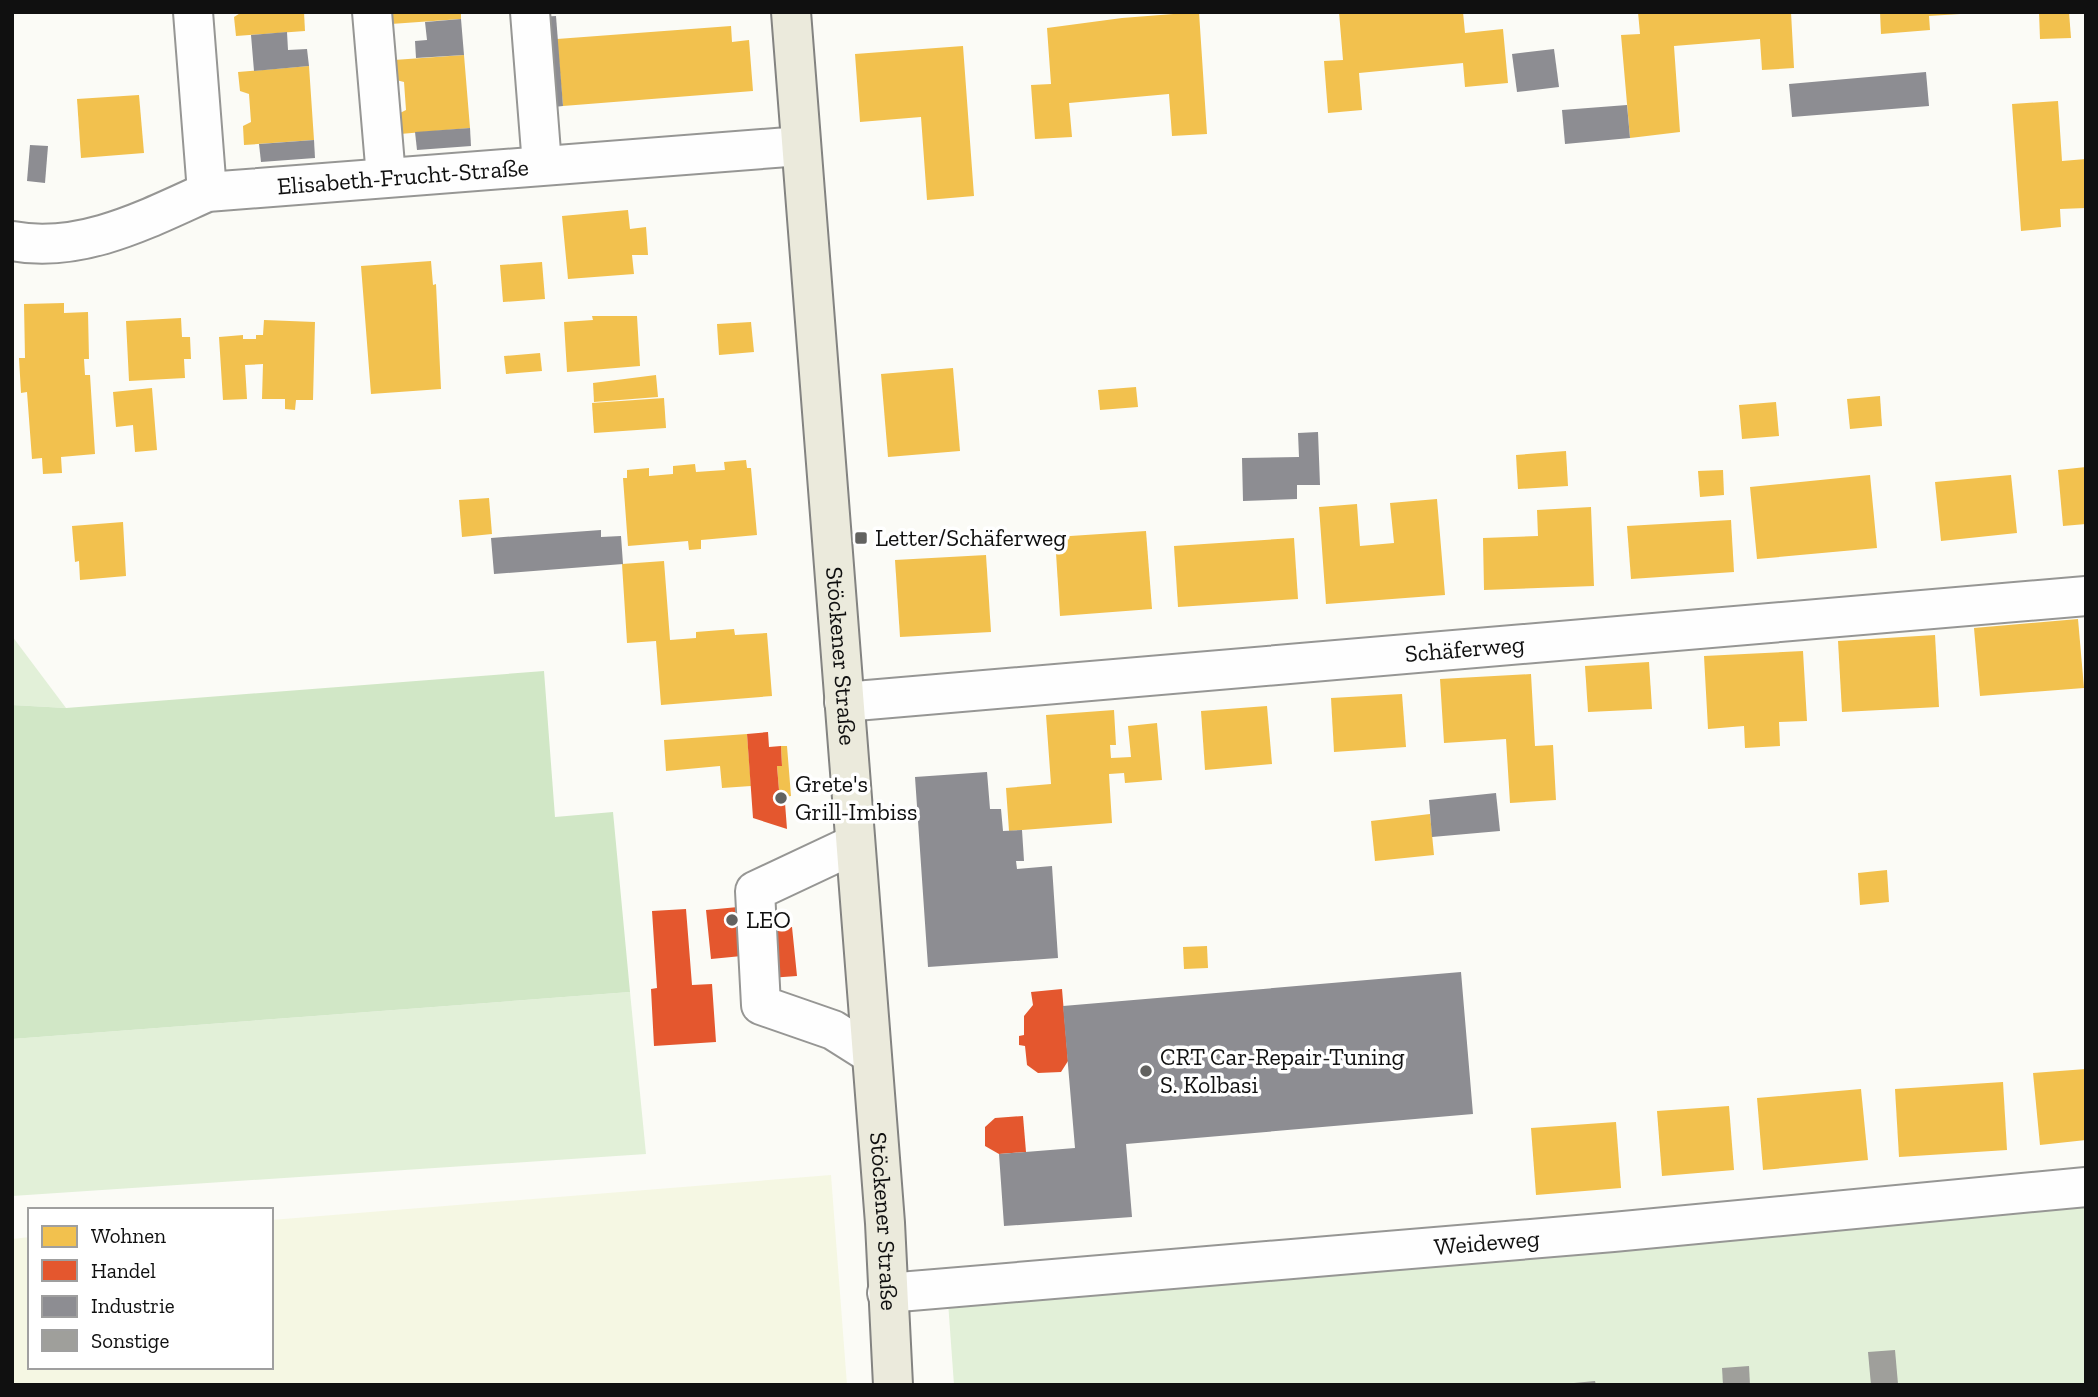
<svg xmlns="http://www.w3.org/2000/svg" width="2098" height="1397" font-family="'Zilla Slab',serif">
<style>
.farmland{fill:#f5f7e3}
.green{fill:#e2f0d8}
.forest{fill:#d1e7c6}
.homes{fill:#f2c14e}
.shops{fill:#e4572e}
.industry{fill:#8d8d92}
.building{fill:#9f9f9b}
.lines{fill:none;stroke-linecap:round;stroke-linejoin:round}
.minor-casing{stroke:#969694;stroke-width:42}
.major-casing{stroke:#838381;stroke-width:42}
.minor{stroke:#fefefe;stroke-width:38}
.major{stroke:#ebeadc;stroke-width:38}
.poi-dot{fill:#626260;stroke:#fff;stroke-width:2.5}
.labels{text-anchor:middle;stroke-width:7;stroke-linejoin:round;paint-order:stroke}
.street-label{font-size:24px;fill:#101010;stroke:#fff}
.poi-label{font-size:24px;fill:#101010;stroke:#fff;text-anchor:start}
</style>
<rect width="100%" height="100%" fill="#fbfbf6"/>
<path class="farmland" d="M831 1175 847 1385H12V1239L30 1237V1367H271V1220Z"/>
<g class="green">
<path d="M12 636 66 708 12 705Z"/>
<path d="M630 992 646 1154 12 1196V1039Z"/>
<path d="M2086 1204V1385H954L948 1302Z"/>
</g>
<path class="forest" d="M544 671 555 817 613 812 630 992 12 1039V705L66 708Z"/>
<g class="homes">
<path d="M242 12H304L305 31 236 36 234 17Z"/>
<path d="M390 12H461V19L391 24Z"/>
<path d="M1199 12 1207 134 1172 136 1169 94 1069 103 1072 137 1035 139 1031 85 1051 84 1047 28 1122 18Z"/>
<path d="M1339 12H1463L1465 33 1503 29 1508 83 1465 87 1463 63 1359 73 1362 110 1328 113 1324 61 1343 60Z"/>
<path d="M1638 12H1791L1794 68 1762 70 1760 39 1674 46 1680 132 1630 138 1621 35 1640 34Z"/>
<path d="M1880 12H1960V14L1929 16 1930 30 1881 34Z"/>
<path d="M2039 12H2069L2071 38 2040 39Z"/>
<path d="M731 26 732 42 749 40 753 91 563 106 557 39Z"/>
<path d="M963 46 974 196 927 200 921 117 860 122 855 54Z"/>
<path d="M464 55 470 128 400 134 398 114 406 110 404 82 396 80 394 60Z"/>
<path d="M309 66 314 140 244 145 243 126 251 122 249 94 240 91 238 72Z"/>
<path d="M139 95 144 153 81 158 77 99Z"/>
<path d="M2058 101 2062 161 2086 159V208L2060 209 2061 227 2021 231 2012 104Z"/>
<path d="M628 210 630 229 646 227 648 255H632L634 274 568 279 562 216Z"/>
<path d="M431 261 433 285 436 284 441 389 371 394 361 266Z"/>
<path d="M542 262 545 299 503 302 500 265Z"/>
<path d="M64 303V313L88 312 89 359H84L85 375H90L95 454 61 457 62 473 43 474 42 458 32 459 27 392 21 393 19 358H25L24 304Z"/>
<path d="M592 316H637L640 366 567 372 564 322 593 320Z"/>
<path d="M181 318 182 337H190L191 359H184L185 378 129 381 126 321Z"/>
<path d="M264 320 315 322 313 400H296L295 410 285 409V399H262L263 364 245 365 247 399 223 400 219 337 243 335V339H256V335H263Z"/>
<path d="M751 322 754 352 719 355 717 324Z"/>
<path d="M540 353 542 371 506 374 504 356Z"/>
<path d="M953 368 960 451 888 457 881 374Z"/>
<path d="M656 375 658 397 594 402 593 383Z"/>
<path d="M1136 387 1138 407 1100 410 1098 390Z"/>
<path d="M152 388 157 450 135 452 133 425 116 427 113 392Z"/>
<path d="M1880 396 1882 426 1850 429 1847 399Z"/>
<path d="M664 398 666 428 594 433 592 403Z"/>
<path d="M1776 402 1779 436 1742 439 1739 405Z"/>
<path d="M1566 451 1568 486 1518 489 1516 455Z"/>
<path d="M746 460 747 468H751L757 535 701 540V549L689 550 688 541 628 546 623 478H627V470L649 468V476L673 474V466L695 464 696 472 725 470 724 462Z"/>
<path d="M2086 467V524L2063 526 2058 470Z"/>
<path d="M1723 470 1724 495 1700 497 1698 471Z"/>
<path d="M1870 475 1877 548 1757 559 1750 487Z"/>
<path d="M2011 475 2017 533 1941 541 1935 482Z"/>
<path d="M489 498 492 534 462 537 459 500Z"/>
<path d="M1437 499 1445 595 1326 604 1319 507 1357 504 1360 546 1394 543 1390 503Z"/>
<path d="M1591 507 1594 586 1484 590 1483 538 1538 536 1537 510Z"/>
<path d="M1731 520 1734 572 1631 579 1627 526Z"/>
<path d="M123 522 126 576 80 580 79 561 75 562 72 526Z"/>
<path d="M1146 531 1152 609 1060 616 1055 537Z"/>
<path d="M1294 538 1298 599 1178 607 1174 546Z"/>
<path d="M986 555 991 632 900 637 895 560Z"/>
<path d="M664 561 670 640 696 638V632L734 629 735 635 767 633 772 696 661 705 656 641 627 643 622 564Z"/>
<path d="M2078 619 2084 688 1980 696 1974 628Z"/>
<path d="M1935 635 1939 707 1842 712 1838 641Z"/>
<path d="M1803 651 1807 721 1779 722 1780 746 1745 748 1744 726 1708 729 1704 656Z"/>
<path d="M1649 662 1652 709 1588 712 1585 666Z"/>
<path d="M1531 674 1535 746 1553 745 1556 800 1510 803 1506 739 1444 743 1440 679Z"/>
<path d="M1402 694 1406 747 1334 752 1331 698Z"/>
<path d="M1267 706 1272 764 1205 770 1201 711Z"/>
<path d="M1114 710 1116 745H1110L1111 758 1131 757 1128 726 1157 723 1162 780 1125 783 1124 773 1109 774 1112 823 1009 831 1006 788 1051 784 1046 715Z"/>
<path d="M747 734 751 786 722 788 720 766 666 771 664 740Z"/>
<path d="M781 746H787L791 796 784 797V790H779L777 766H782Z"/>
<path d="M1430 814 1434 855 1375 861 1371 821Z"/>
<path d="M1887 870 1889 902 1860 905 1858 873Z"/>
<path d="M1207 946 1208 968 1184 969 1183 947Z"/>
<path d="M2086 1069V1140L2040 1145 2033 1073Z"/>
<path d="M2003 1082 2007 1150 1899 1157 1895 1089Z"/>
<path d="M1861 1089 1868 1160 1763 1170 1757 1098Z"/>
<path d="M1729 1106 1734 1170 1662 1176 1657 1111Z"/>
<path d="M1616 1122 1621 1188 1536 1195 1531 1128Z"/>
</g>
<g class="shops">
<path d="M768 732 769 747 781 746 782 766H777L779 790H784L787 829 753 818 747 734Z"/>
<path d="M749 906 751 931 792 927 797 976 754 979 752 955 711 959 706 910Z"/>
<path d="M686 909 692 985 712 984 716 1042 654 1046 651 989 657 988 652 911Z"/>
<path d="M1062 989 1068 1061 1061 1072 1038 1073 1027 1065 1025 1046 1019 1045V1036L1024 1035V1016L1033 1005 1031 992Z"/>
<path d="M1023 1116 1026 1152 999 1154 985 1146V1127L995 1118Z"/>
</g>
<g class="industry">
<path d="M556 16 563 106 545 108 538 17Z"/>
<path d="M461 19 464 55 416 58 415 41 427 40 425 22Z"/>
<path d="M287 32 288 50 307 49 309 66 254 71 251 35Z"/>
<path d="M1554 49 1559 87 1517 92 1512 54Z"/>
<path d="M1926 72 1929 106 1792 117 1789 84Z"/>
<path d="M1627 105 1630 138 1565 144 1562 110Z"/>
<path d="M470 128 471 146 417 150 415 132Z"/>
<path d="M314 140 315 158 261 162 259 144Z"/>
<path d="M30 145 48 146 45 183 27 181Z"/>
<path d="M1318 432 1320 485H1297V499L1243 501 1242 458 1299 457 1298 433Z"/>
<path d="M601 530V537L621 536 623 564 494 574 491 538Z"/>
<path d="M987 772 990 809H1001L1003 831 1022 830 1024 861H1016L1017 869 1052 866 1058 958 928 967 915 777Z"/>
<path d="M1496 793 1500 831 1432 837 1429 800Z"/>
<path d="M1461 972 1473 1114 1126 1144 1132 1217 1004 1226 999 1154 1075 1148 1063 1006Z"/>
</g>
<g class="building">
<path d="M1895 1350 1898 1384 1871 1385 1868 1352Z"/>
<path d="M1749 1366 1750 1385H1723L1722 1368Z"/>
<path d="M1595 1381 1596 1385H1574V1383Z"/>
</g>
<g class="lines">
<defs>
<g id="minor">
<path d="M193 12 207 192"/>
<path d="M372 12 386 177"/>
<path d="M530 12 542 165"/>
<path id="s1" d="M12 241C81 254 147 219 207 192L801 146"/>
<path id="s2" d="M844 702 2086 596"/>
<path d="M855 844 755 891 761 1005 833 1030 871 1054"/>
<path id="s3" d="M887 1293 1613 1232 2086 1187"/>
</g>
<g id="major">
<path id="s4" d="M791 12 885 1223 893 1385"/>
</g>
</defs>
<use href="#minor" class="minor-casing"/>
<use href="#major" class="major-casing"/>
<use href="#minor" class="minor"/>
<use href="#major" class="major"/>
</g>
<g class="poi-dot">
<rect x="854" y="531" width="14" height="14" rx="3.5"/>
<circle cx="781" cy="798" r="7"/>
<circle cx="732" cy="920" r="7"/>
<circle cx="1146" cy="1071" r="7"/>
</g>
<g class="labels">
<g class="street-label">
<text dy="8" stroke="none"><textPath href="#s1" startOffset="401">Elisabeth-Frucht-Straße</textPath></text>
<text dy="8" stroke="none"><textPath href="#s2" startOffset="623">Schäferweg</textPath></text>
<text dy="8" stroke="none"><textPath href="#s4" startOffset="646">Stöckener Straße</textPath></text>
<text dy="8" stroke="none"><textPath href="#s4" startOffset="1213">Stöckener Straße</textPath></text>
<text dy="8" stroke="none"><textPath href="#s3" startOffset="602">Weideweg</textPath></text>
</g>
<g class="poi-label">
<text x="875" y="546">Letter/Schäferweg</text>
<text x="795" y="792">Grete's<tspan x="795" dy="28">Grill-Imbiss</tspan></text>
<text x="746" y="928">LEO</text>
<text x="1160" y="1065">CRT Car-Repair-Tuning<tspan x="1160" dy="28">S. Kolbasi</tspan></text>
</g>
</g>
<rect width="2098" height="1397" fill="none" stroke="#101010" stroke-width="28"/>
<rect x="28" y="1208" width="245" height="161" fill="#ffffff" stroke="#9f9f9f" stroke-width="2"/>
<rect x="42" y="1226" width="35" height="21" fill="#f2c14e" stroke="#9f9f9f" stroke-width="2"/>
<text x="91" y="1243" font-size="21" fill="#101010">Wohnen</text>
<rect x="42" y="1260" width="35" height="21" fill="#e4572e" stroke="#9f9f9f" stroke-width="2"/>
<text x="91" y="1278" font-size="21" fill="#101010">Handel</text>
<rect x="42" y="1296" width="35" height="21" fill="#8d8d92" stroke="#9f9f9f" stroke-width="2"/>
<text x="91" y="1313" font-size="21" fill="#101010">Industrie</text>
<rect x="42" y="1330" width="35" height="21" fill="#9f9f9b" stroke="#9f9f9f" stroke-width="2"/>
<text x="91" y="1348" font-size="21" fill="#101010">Sonstige</text>
</svg>
